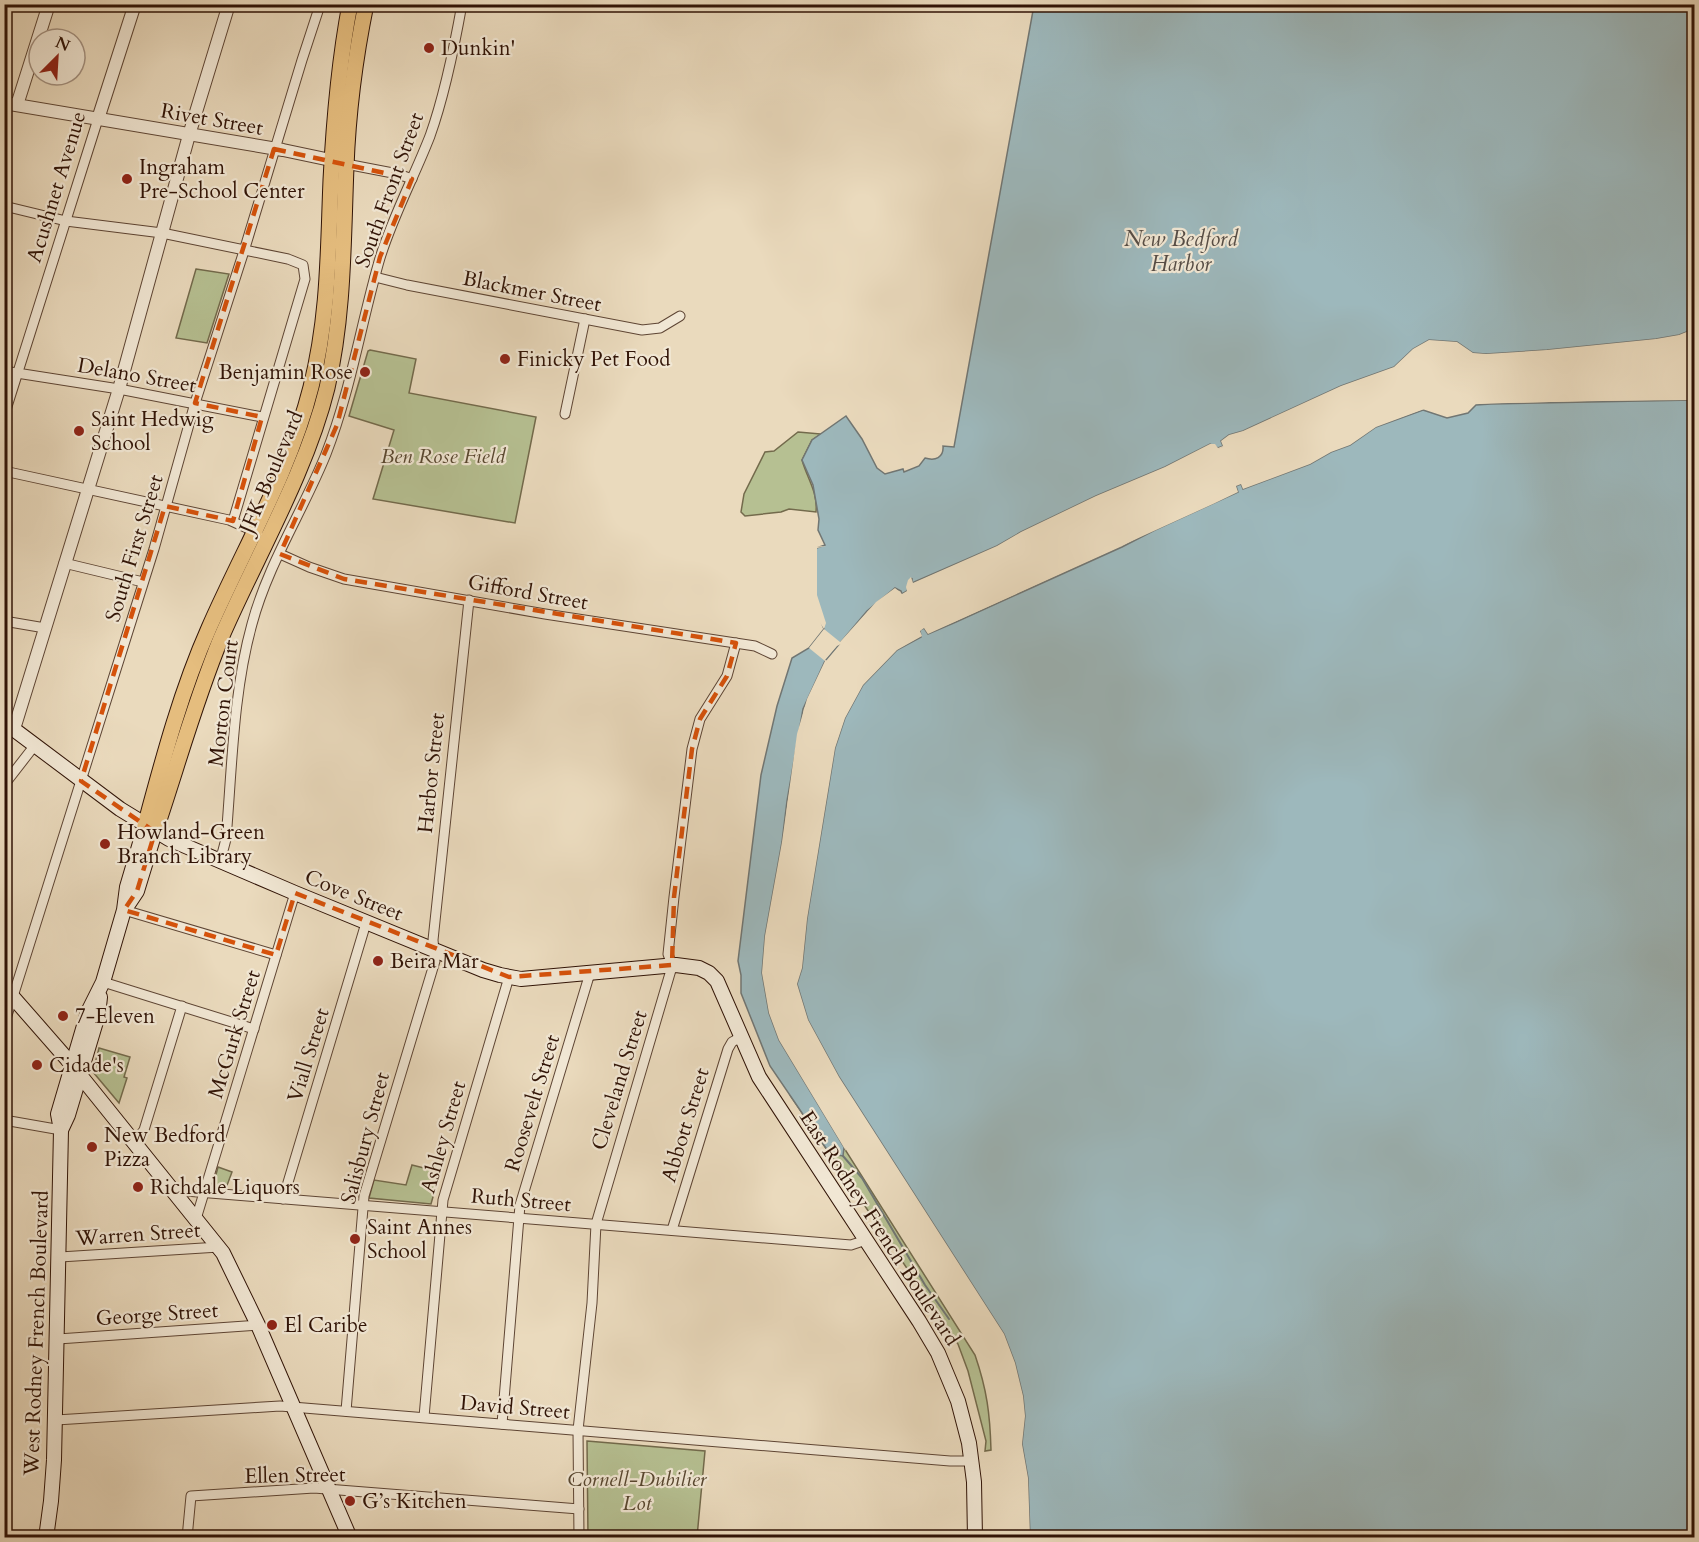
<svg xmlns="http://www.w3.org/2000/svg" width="1699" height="1542" font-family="Cardo,serif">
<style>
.green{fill:#b6c092;stroke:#736a4c;stroke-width:1.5}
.water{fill:#9db8bc;stroke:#717673;stroke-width:1.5}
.pier{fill:#eadabd}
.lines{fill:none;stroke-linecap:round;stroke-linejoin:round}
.stream{stroke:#717673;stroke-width:2}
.minor-casing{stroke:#5e4534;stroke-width:11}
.tertiary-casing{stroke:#5e4534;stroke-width:14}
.secondary-casing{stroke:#301306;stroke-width:16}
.primary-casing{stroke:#301306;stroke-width:17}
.minor{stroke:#f1e7d4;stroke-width:9}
.tertiary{stroke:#f1e7d4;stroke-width:12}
.secondary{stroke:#f1e7d4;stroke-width:14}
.primary{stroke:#e5bd7e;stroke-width:15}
.marked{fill:none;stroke:#d6520b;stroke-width:4.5;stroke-dasharray:12 8;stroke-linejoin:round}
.poi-dot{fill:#8f2418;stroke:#f1e7d4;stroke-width:2}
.labels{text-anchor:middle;stroke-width:4.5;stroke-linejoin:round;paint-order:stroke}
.poi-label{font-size:21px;fill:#301306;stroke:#f1e7d4;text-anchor:start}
.street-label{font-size:21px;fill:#301306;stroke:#f1e7d4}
.park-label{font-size:21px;font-style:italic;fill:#584730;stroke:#f1e7d4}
.water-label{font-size:22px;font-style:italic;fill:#564d46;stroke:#f1e7d4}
</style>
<rect width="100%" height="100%" fill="#eadabd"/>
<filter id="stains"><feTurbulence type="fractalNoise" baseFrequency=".00333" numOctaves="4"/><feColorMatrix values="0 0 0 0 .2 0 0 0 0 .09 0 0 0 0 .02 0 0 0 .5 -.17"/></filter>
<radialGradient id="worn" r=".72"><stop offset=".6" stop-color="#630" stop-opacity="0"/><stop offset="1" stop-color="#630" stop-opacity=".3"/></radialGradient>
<g class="green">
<path d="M196 269 229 274 207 343 176 338Z"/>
<path d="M370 350 416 359 409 393 536 417 515 523 373 499 394 430 349 416 368 351Z"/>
<path d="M798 432 821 434 812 440 802 460C807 478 818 492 816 512L789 509 781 512 745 516 741 512 744 494 765 452 774 451Z"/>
<path d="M99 1048 130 1057 124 1077 127 1078 119 1103 93 1072Z"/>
<path d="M790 1095 822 1113 975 1355C987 1390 990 1414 991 1450L985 1451 986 1441 968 1371 958 1344Z"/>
<path d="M412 1165 440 1172 431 1204 369 1198 374 1180 406 1185Z"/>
<path d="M218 1167 232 1172 226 1188 213 1186Z"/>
<path d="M587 1441 705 1451 697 1537H588Z"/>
</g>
<g class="water">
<path d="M1034 5H1694V329L1679 335 1656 339 1547 350 1486 354 1473 353 1457 342 1429 340 1413 349 1394 367 1341 386 1243 431 1229 435 1221 441 1223 446 1218 448 1210 444 1165 467 1096 496 1021 532 997 546 912 583V578L907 591 902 594 901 591 895 588 867 611 825 661 803 709 787 801 782 842 765 936 762 973 769 1013 779 1040 844 1147 843 1156 830 1154 770 1066 741 993V975L738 961 761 775 777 706 792 658 809 648 824 629 818 614 811 550 825 545 818 530 819 519 813 485 802 460 812 440 846 416 862 439 877 468 885 474 903 469 904 472 919 466 925 458C935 461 944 458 943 446L954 447Z"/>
<path d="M1694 400V1537H1030L1028 1478 1022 1444 1025 1416 1023 1396 1015 1363 1004 1334 839 1077 808 1020 797 984 802 968 807 919 835 748 845 718 863 685 897 650 921 637 920 630 924 628 928 634 956 622 1122 547 1155 530 1238 492 1236 486 1241 484 1243 489 1310 464 1331 452 1350 445 1376 427 1423 410 1447 418 1468 413 1476 405 1491 404Z"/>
</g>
<g class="pier">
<path d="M1694 329V332L1680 338 1656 342 1548 353 1486 357 1471 356 1456 344 1430 343 1414 352 1395 370 1343 388 1244 434 1231 438 1225 442 1226 446 1216 450 1211 447 1166 470 1097 499 1022 535 998 549 913 586 910 585V592L909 594 901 597 896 592 869 613 845 642 837 646 825 660 828 661 806 710 790 802 785 843 768 936 765 973 772 1013 781 1039 845 1141 846 1151 779 1040 769 1013 762 973 765 936 782 842 797 734 807 699 825 661 809 648 824 629 815 615 808 588 806 560 810 547 826 546 817 548V595L826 623 824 629 840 642 876 602 895 588 902 594 907 591 906 587 908 580 911 577 913 583 997 546 1021 532 1096 496 1165 467 1210 444H1215L1218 448 1223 446 1221 441 1229 435 1243 431 1341 386 1394 367 1413 349 1429 340 1457 342 1473 353 1486 354 1547 350 1656 339 1679 335Z"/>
<path d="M1694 397V400L1587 401 1473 404 1476 402 1511 400Z"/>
<path d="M1422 407 1427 408 1376 427 1350 445 1331 452 1310 464 1243 489 1241 484 1236 486 1238 492 1213 504 928 634 924 628 920 631 922 636 897 650 863 685 845 718 835 748 807 919 802 968 797 984 808 1020 839 1077 1004 1334 1015 1363 1023 1396 1025 1416 1022 1444 1028 1478 1030 1537 1027 1538 1025 1478 1019 1444 1022 1416 1020 1396 1012 1364 1001 1335 836 1079 806 1021 794 984 799 968 804 918 832 748 842 717 861 683 895 648 918 635 917 629 923 625 926 626 929 630 955 620 1212 501 1234 490 1233 486 1235 483 1241 481 1245 486 1309 461 1330 449 1349 442 1374 424Z"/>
</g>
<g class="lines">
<path class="stream" d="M843 1156 862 1178 925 1285 949 1319"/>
<defs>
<g id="minor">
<path d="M346 164 398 174 412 179"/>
<path d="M4 206 66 221 162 233 288 259 303 265 305 279 233 521"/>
<path d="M375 277 407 285 642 330 660 328 680 316"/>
<path d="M4 371 119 389 262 417"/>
<path d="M565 414 585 319"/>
<path d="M4 416 98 119"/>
<path d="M4 471 229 520 258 533"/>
<path d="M280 554 309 567 344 579 545 614 755 646 772 654"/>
<path d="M64 563 143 582"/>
<path d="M4 621 45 628"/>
<path d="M4 785 35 745"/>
<path d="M220 862 226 839C232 769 233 692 252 624 268 564 303 511 326 454 351 390 361 323 380 258 393 216 414 177 430 136 445 94 454 49 462 4"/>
<path d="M124 910 276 955"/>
<path d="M103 982 254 1029"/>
<path d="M4 1025 154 549 195 403 244 251 302 60 320 5"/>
<path d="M4 1120 61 1130"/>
<path d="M135 1142 144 1130 182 1006"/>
<path d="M173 1190 851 1245 866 1240"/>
<path d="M283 1199 366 923"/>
<path d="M196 1219 295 893"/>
<path d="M672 1230 728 1049 732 1042 741 1037"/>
<path d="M60 1257 219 1247"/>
<path d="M58 1339 258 1325"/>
<path d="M346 1411 364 1196 435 961 433 940 469 600"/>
<path d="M424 1417 443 1200 509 977"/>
<path d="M56 1420 280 1406 950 1461H971"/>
<path d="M502 1424 520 1205 590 973"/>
<path d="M187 1538 191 1496 314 1488 579 1509"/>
<path d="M579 1538 578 1430 592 1303 596 1224 671 970 672 965 668 954 674 897 692 749 700 719 727 676 736 643"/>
</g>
<g id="tertiary">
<path d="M4 103 283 150 340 162"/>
<path d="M17 105 49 4"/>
<path d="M98 119 135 4"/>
<path d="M14 729 119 389 189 135 229 4"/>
</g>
<g id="secondary">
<path d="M4 722 120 809 169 839 295 893 483 970 500 975 521 979 676 965 699 968 709 973 717 981 759 1077 919 1321 938 1353 958 1401 969 1443 974 1482 975 1538"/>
<path d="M127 906 137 891 155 832"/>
<path d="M4 987 67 1059 223 1253 258 1325 350 1538"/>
<path d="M61 1130 68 1115 98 1015 100 997"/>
<path d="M46 1538 51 1501 54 1460 61 1130 58 1114 88 1012 103 982 124 910 127 887 145 826"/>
</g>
<g id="primary">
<path d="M145 826C163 759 181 691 209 628 244 548 290 471 311 387 329 315 328 252 331 180 334 121 339 62 350 4"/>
<path d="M155 832C177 767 195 701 221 638 256 557 306 473 327 388 344 315 343 241 346 167 348 112 355 58 366 4"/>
</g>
</defs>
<use href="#minor" class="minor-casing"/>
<use href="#tertiary" class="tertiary-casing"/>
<use href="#secondary" class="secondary-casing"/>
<use href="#primary" class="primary-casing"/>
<use href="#minor" class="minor"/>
<use href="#tertiary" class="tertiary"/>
<use href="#secondary" class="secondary"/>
<use href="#primary" class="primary"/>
</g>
<path class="marked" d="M274 149 412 179 380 257 337 425 280 554 344 579 736 643 727 676 700 719 692 749 674 897 672 965 509 977 295 893 276 955 124 910 137 891 155 832 81 781 165 506 233 521 262 417 195 403Z"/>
<g class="poi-dot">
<circle cx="429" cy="48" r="6"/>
<circle cx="127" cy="179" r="6"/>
<circle cx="505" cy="359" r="6"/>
<circle cx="365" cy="372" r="6"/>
<circle cx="79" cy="431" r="6"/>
<circle cx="105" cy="844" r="6"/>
<circle cx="378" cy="961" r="6"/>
<circle cx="63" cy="1016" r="6"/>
<circle cx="37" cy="1065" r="6"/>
<circle cx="92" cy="1147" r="6"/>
<circle cx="138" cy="1187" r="6"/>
<circle cx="355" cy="1239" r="6"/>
<circle cx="272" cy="1325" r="6"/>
<circle cx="350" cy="1501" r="6"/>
</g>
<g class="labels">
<g class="poi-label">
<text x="441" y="55">Dunkin'</text>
<text x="139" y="174">Ingraham<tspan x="139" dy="24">Pre-School Center</tspan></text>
<text x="517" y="366">Finicky Pet Food</text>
<text x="353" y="379" text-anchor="end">Benjamin Rose</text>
<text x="91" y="426">Saint Hedwig<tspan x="91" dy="24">School</tspan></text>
<text x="117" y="839">Howland-Green<tspan x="117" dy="24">Branch Library</tspan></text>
<text x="390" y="968">Beira Mar</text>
<text x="75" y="1023">7-Eleven</text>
<text x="49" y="1072">Cidade's</text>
<text x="104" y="1142">New Bedford<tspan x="104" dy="24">Pizza</tspan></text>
<text x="150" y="1194">Richdale Liquors</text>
<text x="367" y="1234">Saint Annes<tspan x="367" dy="24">School</tspan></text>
<text x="284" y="1332">El Caribe</text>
<text x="362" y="1508">G’s Kitchen</text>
</g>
<g class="street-label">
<text transform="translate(212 119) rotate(10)" y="7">Rivet Street</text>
<text transform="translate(56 187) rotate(-73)" y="7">Acushnet Avenue</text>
<text transform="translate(389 190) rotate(-70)" y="7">South Front Street</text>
<text transform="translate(532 291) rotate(11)" y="7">Blackmer Street</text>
<text transform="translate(137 375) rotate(10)" y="7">Delano Street</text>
<text transform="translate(271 472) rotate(-67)" y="7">JFK Boulevard</text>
<text transform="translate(134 548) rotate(-73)" y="7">South First Street</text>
<text transform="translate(528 592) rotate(10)" y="7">Gifford Street</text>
<text transform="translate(223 703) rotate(-83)" y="7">Morton Court</text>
<text transform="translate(431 773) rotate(-84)" y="7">Harbor Street</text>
<text transform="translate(354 895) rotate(22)" y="7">Cove Street</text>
<text transform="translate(234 1034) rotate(-73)" y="7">McGurk Street</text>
<text transform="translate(308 1055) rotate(-73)" y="7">Viall Street</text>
<text transform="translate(619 1080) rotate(-73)" y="7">Cleveland Street</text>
<text transform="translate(532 1103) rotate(-73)" y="7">Roosevelt Street</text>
<text transform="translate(685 1125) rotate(-73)" y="7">Abbott Street</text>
<text transform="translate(443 1137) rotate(-74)" y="7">Ashley Street</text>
<text transform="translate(365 1138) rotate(-75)" y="7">Salisbury Street</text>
<text transform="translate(521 1200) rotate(5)" y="7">Ruth Street</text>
<text transform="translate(880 1228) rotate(57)" y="7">East Rodney French Boulevard</text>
<text transform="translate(138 1234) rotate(-4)" y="7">Warren Street</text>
<text transform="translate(157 1314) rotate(-4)" y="7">George Street</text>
<text transform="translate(36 1333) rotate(-88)" y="7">West Rodney French Boulevard</text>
<text transform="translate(515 1407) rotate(5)" y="7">David Street</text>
<text transform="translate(295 1475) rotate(-1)" y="7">Ellen Street</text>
</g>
<g class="park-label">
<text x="443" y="463">Ben Rose Field</text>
<text x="637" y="1486">Cornell-Dubilier<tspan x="637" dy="24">Lot</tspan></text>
</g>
<g class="water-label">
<text x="1181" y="246">New Bedford<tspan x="1181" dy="25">Harbor</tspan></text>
</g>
</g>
<rect width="1699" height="1542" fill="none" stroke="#eadabd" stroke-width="24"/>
<rect x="6" y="6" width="1687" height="1530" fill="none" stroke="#301306" stroke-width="3"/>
<rect x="12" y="12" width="1675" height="1518" fill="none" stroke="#301306" stroke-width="1.5"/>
<g transform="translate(57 57) rotate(24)"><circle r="28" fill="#f1e7d4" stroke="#a49282" stroke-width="1.5"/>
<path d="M0-4.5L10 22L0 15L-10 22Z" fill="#8f2418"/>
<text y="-9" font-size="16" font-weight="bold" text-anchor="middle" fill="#301306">N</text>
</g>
<rect width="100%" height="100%" filter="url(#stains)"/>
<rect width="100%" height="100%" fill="url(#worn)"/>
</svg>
